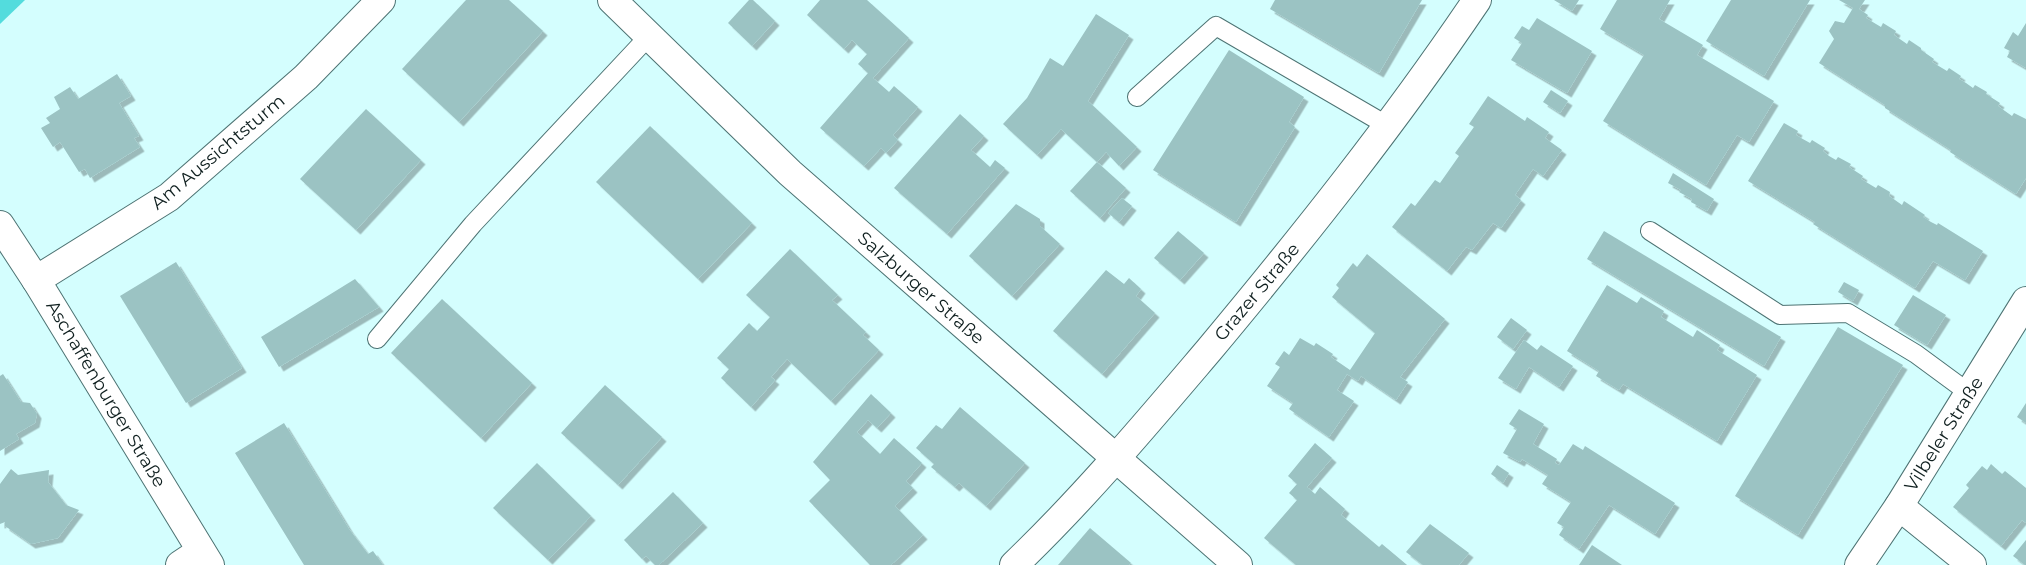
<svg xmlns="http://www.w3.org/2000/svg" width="2026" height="565" font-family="Montserrat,sans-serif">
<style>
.forest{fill:#53dcdd}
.building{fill:#9bc3c3;filter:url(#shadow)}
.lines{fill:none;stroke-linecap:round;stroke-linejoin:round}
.service-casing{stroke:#4d7373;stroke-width:20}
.minor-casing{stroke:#4d7373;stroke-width:30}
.tertiary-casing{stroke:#4d7373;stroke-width:30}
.service{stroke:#fff;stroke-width:18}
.minor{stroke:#fff;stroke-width:28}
.tertiary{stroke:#fff;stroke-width:28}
.labels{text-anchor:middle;stroke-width:4;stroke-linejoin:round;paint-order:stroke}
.street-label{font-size:18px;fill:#0f1f1f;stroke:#fff}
</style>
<defs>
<filter id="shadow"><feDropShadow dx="4.5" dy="4.5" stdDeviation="0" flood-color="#0004"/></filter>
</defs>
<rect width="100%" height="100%" fill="#d4fefe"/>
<path class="forest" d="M0 0H25L0 24Z"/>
<g class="building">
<path d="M466 0H509L543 31 459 122 402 69Z"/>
<path d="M749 0H753L775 21 752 46 728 23Z"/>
<path d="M820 0H867L909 38 873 78 889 92 894 86 918 107 893 135 898 140 886 153 881 148 864 166 820 128 868 73 858 64 867 54 852 40 844 49 807 15Z"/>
<path d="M1275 0H1422L1379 73 1270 9Z"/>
<path d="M1554 0H1579L1572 11Z"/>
<path d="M1617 0H1670L1659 19 1703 45 1697 55 1774 101 1749 142 1737 135 1706 185 1603 121 1644 55 1600 29Z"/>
<path d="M1731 0H1810L1764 76 1706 41Z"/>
<path d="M1839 0H1865L1859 9 1868 15 1866 18 1881 27 1883 23 1896 31 1894 35 1907 44 1909 40 1921 48V50L1934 59 1932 62 1947 71 1949 68 1961 76 1959 79 1966 83 1973 88 1975 85 1987 92 1986 94 2000 103 1998 106 2012 116 2014 113 2026 119V178L2016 194 1950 152 1951 150 1885 108V105L1819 63 1834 39 1829 31 1835 21 1844 23 1853 8Z"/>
<path d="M1096 14 1129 35 1088 101 1137 147 1119 166 1106 152 1097 162 1061 129 1037 155 1003 124 1027 98 1050 58 1063 66Z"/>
<path d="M1537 18 1592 51 1567 93 1511 60 1522 43 1514 38 1522 26 1529 30Z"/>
<path d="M2026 23V68L2007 57 2010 51 2004 48 2013 32 2018 36Z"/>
<path d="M1229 50 1304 97 1289 122 1295 127 1236 222 1153 170Z"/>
<path d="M117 74 131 96 119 103 139 136 134 138 140 147 90 178 85 169 79 172 60 142 53 147 41 128 50 123 46 118 60 109 54 97 70 87 78 99Z"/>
<path d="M1551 90 1568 101 1560 113 1543 102Z"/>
<path d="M1488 96 1525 121 1527 117 1549 132 1545 138 1562 150 1543 176 1533 169 1515 195 1521 200 1501 228 1493 223 1472 250 1466 247 1447 271 1392 227 1411 203 1415 206 1435 180 1440 183 1459 156 1455 153 1474 127 1469 124Z"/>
<path d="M366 109 421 160 356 230 300 179Z"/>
<path d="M960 114 984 136 971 150 990 167 995 160 1005 168 947 234 894 188Z"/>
<path d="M1784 123 1798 131 1796 135 1801 138 1810 143 1812 140 1825 148 1823 151 1829 156 1836 160 1838 157 1851 164 1849 167 1863 176 1861 179 1876 188 1878 185 1890 192 1889 196 1895 200 1902 205 1904 201 1925 215 1923 217 1931 222 1937 225 1938 223 1983 251 1965 280 1933 261 1915 288 1813 224 1815 222 1748 181Z"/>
<path d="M650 126 752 223 698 279 596 182Z"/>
<path d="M1097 162 1126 188 1100 218 1070 191Z"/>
<path d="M1673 173 1714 199 1707 211 1691 202 1692 199 1679 192 1681 190 1668 183Z"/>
<path d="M1122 198 1132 206 1119 222 1108 213Z"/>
<path d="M1016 204 1040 219V226L1060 244 1012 296 969 256Z"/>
<path d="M1178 231 1204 253 1180 280 1154 258Z"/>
<path d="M1604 231 1781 337 1764 366 1587 259Z"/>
<path d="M790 249 838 295 832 300 866 332 863 335 879 350 831 401 787 359 771 377 775 380 751 407 721 378 729 369 717 358 749 323 757 331 770 317 746 295Z"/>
<path d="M1367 254 1445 319 1400 377 1408 382 1396 400 1361 376 1358 381 1347 374 1337 390 1354 401 1329 437 1289 409 1293 403 1267 386 1280 367 1275 364 1284 351 1289 355 1300 338 1314 346 1316 343 1333 354 1331 357 1350 370 1375 333 1332 297 1339 288 1336 285 1353 263 1357 267Z"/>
<path d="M176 262 242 368 186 403 120 296Z"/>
<path d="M1106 270 1124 284 1129 278 1141 289 1136 296 1155 313 1102 374 1053 331Z"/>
<path d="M355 279 379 307 279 367 261 337Z"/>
<path d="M1844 282 1859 290 1853 301 1838 292Z"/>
<path d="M1607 285 1637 303 1641 297 1664 311 1661 317 1693 337 1697 330 1720 345 1717 350 1757 375 1717 441 1623 384 1619 390 1596 376 1599 371 1567 351Z"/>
<path d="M1913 295 1946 315 1927 345 1894 325Z"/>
<path d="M442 299 532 383 481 438 391 353Z"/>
<path d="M1511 318 1527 330 1513 349 1497 337Z"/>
<path d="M1838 327 1903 365 1798 535 1735 496Z"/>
<path d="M1524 340 1537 350 1541 345 1573 366 1559 387 1529 367 1516 389 1498 378Z"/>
<path d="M3 374 21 402 30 403 37 414 35 423 16 434 19 439 0 451V376Z"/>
<path d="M605 385 662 437 618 485 561 433Z"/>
<path d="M871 394 891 413 877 428 868 420 857 432 880 454 894 438 922 463 906 481 913 488 895 506 923 535 891 565H870L809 501 830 480 813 462Z"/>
<path d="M2026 403V423L2017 417Z"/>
<path d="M960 407 1025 463 986 506 959 483 955 487 931 467 934 464 916 448 936 425 942 429Z"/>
<path d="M1519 409 1544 424 1533 444 1557 459 1555 463 1559 465 1573 444 1583 450 1585 446 1675 503 1655 534 1609 505 1579 549 1559 535 1564 527 1557 523 1571 502 1542 484 1548 475 1522 459 1520 462 1503 453 1517 429 1509 424Z"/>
<path d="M284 423 349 529 368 554 373 551 383 565H304L235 453Z"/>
<path d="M1315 443 1332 458 1307 487 1315 494 1320 487 1345 509 1341 515 1379 547 1382 544 1407 565H1296L1264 538 1297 500 1289 493 1297 484 1288 476Z"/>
<path d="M537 463 591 516 548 560 493 508Z"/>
<path d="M1991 464 2002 474 2005 471 2026 488V523L2022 520 2001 546 1953 507 1969 488 1966 485 1982 466 1987 470Z"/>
<path d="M1497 465 1509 473 1503 483 1491 474Z"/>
<path d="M11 469 18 475 49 470 48 482 66 505 79 510 58 538 31 544 5 526V522L0 524V484Z"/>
<path d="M673 492 703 523 659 565H655L646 556 642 559 624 540Z"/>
<path d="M1430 524 1469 553 1459 565H1423L1406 552Z"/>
<path d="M1090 528 1131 563 1129 565H1058Z"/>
<path d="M2026 540V565H2025L2013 556Z"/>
<path d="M1592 545 1622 565H1579Z"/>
</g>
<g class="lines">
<defs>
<g id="service">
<path d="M1137 97 1216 26 1388 126"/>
<path d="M1650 231 1780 315 1848 313 1916 354 1969 393"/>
<path d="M377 339 473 224 649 36"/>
</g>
<g id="minor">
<path d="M612 0 790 173 1238 565"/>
<path d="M36 280 169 197 306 77 381 0"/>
<path d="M1899 506 1972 565"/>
<path d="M1014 565C1084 498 1146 424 1209 350 1304 236 1394 123 1477 0"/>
<path d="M1859 565 1899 506 2026 301"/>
</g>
<g id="tertiary">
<path d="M0 225 36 280 210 565"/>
<path d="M180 565 201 551"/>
</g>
</defs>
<use href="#service" class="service-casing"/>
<use href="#minor" class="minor-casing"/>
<use href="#tertiary" class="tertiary-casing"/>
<use href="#service" class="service"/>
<use href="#minor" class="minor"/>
<use href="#tertiary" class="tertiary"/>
</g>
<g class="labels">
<g class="street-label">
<text transform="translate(218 152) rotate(-40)" y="6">Am Aussichtsturm</text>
<text transform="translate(921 288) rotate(41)" y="6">Salzburger Straße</text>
<text transform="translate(1257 292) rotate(-50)" y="6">Grazer Straße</text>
<text transform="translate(106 394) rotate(59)" y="6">Aschaffenburger Straße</text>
<text transform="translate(1944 434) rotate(-58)" y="6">Vilbeler Straße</text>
</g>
</g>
</svg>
